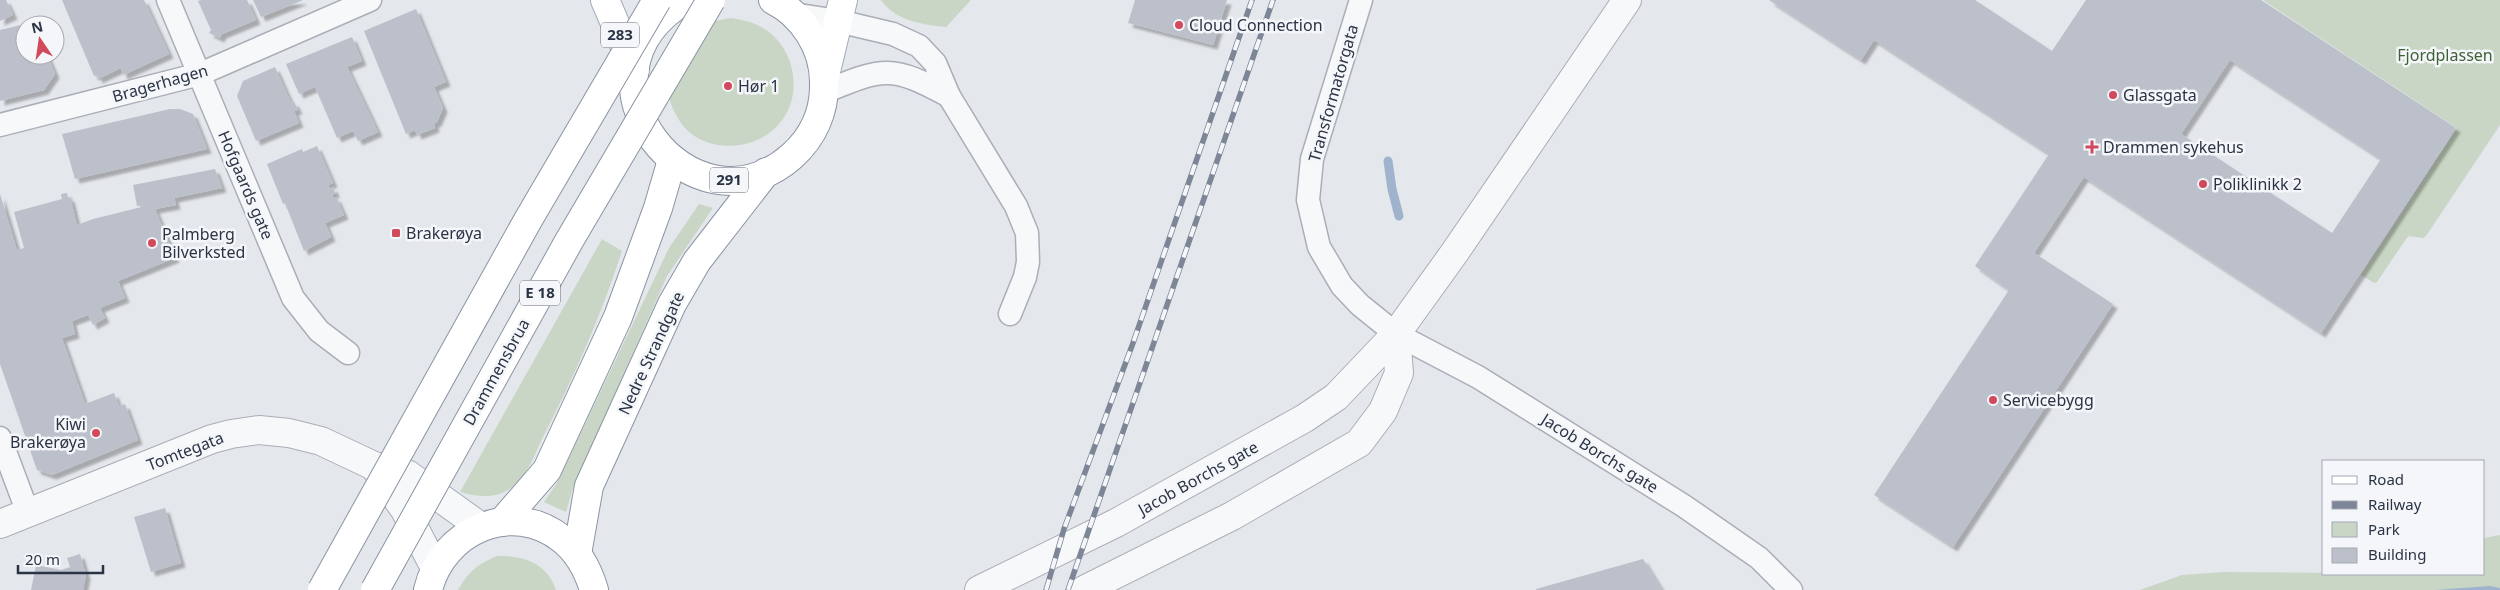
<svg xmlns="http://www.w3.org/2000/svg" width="2500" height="590" font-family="'Noto Sans',sans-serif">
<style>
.green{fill:#c9d6c5}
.water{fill:#9fb4cc}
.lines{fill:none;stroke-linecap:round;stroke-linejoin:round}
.stream{stroke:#9fb4cc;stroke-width:9}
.building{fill:#bbc0ca;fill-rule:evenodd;filter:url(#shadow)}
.minor-casing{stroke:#a9aeb7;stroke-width:25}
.tertiary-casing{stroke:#a9aeb7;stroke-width:30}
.primary-casing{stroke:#a3abb8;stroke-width:30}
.trunk-casing{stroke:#8b94a3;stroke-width:30}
.minor{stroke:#f7f8fa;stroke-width:22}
.tertiary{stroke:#f7f8fa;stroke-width:28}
.primary{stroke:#fff;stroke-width:28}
.trunk{stroke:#fff;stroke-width:28}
.rail-casing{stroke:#7d8696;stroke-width:5.5}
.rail{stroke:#f4f6f9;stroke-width:4;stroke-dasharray:11;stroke-linecap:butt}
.motorway-bridge-casing{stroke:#8b94a3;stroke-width:30;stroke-linecap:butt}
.motorway-bridge{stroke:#fff;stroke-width:28}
.poi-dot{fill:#d1495b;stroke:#f4f6f9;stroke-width:2}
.labels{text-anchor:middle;stroke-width:5;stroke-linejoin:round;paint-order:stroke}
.shield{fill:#f4f6f9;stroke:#676e7b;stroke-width:1}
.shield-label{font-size:15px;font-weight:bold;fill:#2b3445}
.poi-label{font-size:16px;fill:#2b3445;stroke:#f4f6f9;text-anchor:start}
.park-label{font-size:16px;fill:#3f6138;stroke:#f4f6f9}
.street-label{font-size:16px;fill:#2b3445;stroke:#f4f6f9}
</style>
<defs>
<filter id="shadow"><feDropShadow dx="4.5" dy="4.5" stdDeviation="1" flood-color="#0004"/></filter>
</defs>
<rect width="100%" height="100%" fill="#e4e7ec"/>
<g class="green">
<path d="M881 0H971L946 27C924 25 895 21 881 0Z"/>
<path d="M2263 0H2500V125L2426 236 2423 238 2409 236 2406 239 2377 282 2374 283 2361 275 2457 128Z"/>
<path d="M731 18C744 20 758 23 769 32 796 53 803 97 779 124 757 150 709 155 684 127 675 116 671 104 666 90L709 22Z"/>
<path d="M699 204 713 208 667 276 573 488 566 512 544 502 557 483 669 248Z"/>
<path d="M602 239 622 251C601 316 574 377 543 437 535 454 527 477 511 488 494 499 478 497 460 492Z"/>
<path d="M2500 535V588L2434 590H2140L2182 575 2225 572 2484 574V538Z"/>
<path d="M497 556C523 555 547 563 556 590H458C468 572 478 564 497 556Z"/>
</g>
<path class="water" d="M2490 586 2500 588V590H2434Z"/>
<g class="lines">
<path class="stream" d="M1388 161 1392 189 1399 216"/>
</g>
<g class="building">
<path d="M0 0H6L13 15 0 21Z"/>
<path d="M62 0H144L169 54 123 75 121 68 98 79 97 75 94 76Z"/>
<path d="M201 0H247L256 20 222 34 220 38 209 33 211 30 198 1Z"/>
<path d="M253 0H303L261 17Z"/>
<path d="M1135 0H1227L1213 45 1128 23Z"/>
<path d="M1769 0H1975L2052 51 2086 0H2261L2456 128 2321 333 2084 177 2034 253 2113 304 1953 547 1874 495 2009 290 1975 266 2049 154 1874 40 1861 60ZM2230 60 2381 159 2332 233 2181 134Z"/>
<path d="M416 9 446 82 434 87 443 108 437 122 434 123 435 128 417 135 415 130 406 134 364 31Z"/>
<path d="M25 24V55H47L55 74 44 90 0 101V30Z"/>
<path d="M352 37 362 61 347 67 378 132 358 141 353 131 337 138 315 87 299 94 286 64Z"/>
<path d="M275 67 291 103 294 102 298 110 294 111 299 123 256 141 237 96 243 81Z"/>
<path d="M170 109H180L193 114 207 149 75 179 62 134Z"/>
<path d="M317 146 333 183 328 185 330 189 333 187 335 193 332 195 334 199 336 197 344 215 325 223 331 237 304 251 285 203 283 204 267 164 302 149 303 152Z"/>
<path d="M215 169 222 188 174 198 176 205 155 209 175 258 118 281 125 298 100 308 105 318 93 325 88 315 72 321 75 334 62 338 85 404 114 393 119 406 125 404 138 440 52 475 37 470 0 364V194L17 250 24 248 14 212 62 199 61 194 67 193 68 198 70 197 77 225 93 219 154 204 137 206 133 185Z"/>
<path d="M165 508 181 563 151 572 134 517Z"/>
<path d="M80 554 86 575 83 590H31L36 565 61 570 70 567 67 558Z"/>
<path d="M1643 559 1662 590H1536V589Z"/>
</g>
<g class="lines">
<defs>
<g id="minor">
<path d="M168 0 293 298 319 331 348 353"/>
<path d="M1361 0 1312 159 1308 200 1319 247 1342 286 1360 305 1396 334 1478 377 1684 506 1759 558 1791 590"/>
<path d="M793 14 838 21 893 34 919 46 935 63 949 96 1016 206 1027 233 1028 262 1025 277 1010 314"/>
<path d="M824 92C884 67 892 65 949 96"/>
<path d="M0 125 200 74 370 0"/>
<path d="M0 438 28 513"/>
</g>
<g id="tertiary">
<path d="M374 466 405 510 435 568"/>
<path d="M0 524 212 439 231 434 259 430 289 433 321 441 374 466 407 474 481 527"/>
<path d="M979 590 1116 523 1305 418 1336 397 1396 334 1455 252 1627 0"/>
<path d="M1084 590 1232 516 1359 443 1383 411 1399 373 1396 334"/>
</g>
<g id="primary">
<path d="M605 0 635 70"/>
<path d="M824 80 843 0"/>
</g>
<g id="trunk">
<path d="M685 0C559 76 692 244 792 156 813 137 825 111 824 82 824 48 803 15 773 0"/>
<path d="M502 522 547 470 618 317 658 208 672 160"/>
<path d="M577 554 589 486 672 304 697 261 766 172"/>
<path d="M428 590C442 531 512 499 562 539 579 552 588 570 594 590"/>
</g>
</defs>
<use href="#minor" class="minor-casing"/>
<use href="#tertiary" class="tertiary-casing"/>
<use href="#primary" class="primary-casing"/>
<use href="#trunk" class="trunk-casing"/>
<use href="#minor" class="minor"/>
<use href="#tertiary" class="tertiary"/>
<use href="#primary" class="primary"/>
<use href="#trunk" class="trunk"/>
<defs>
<g id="rail">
<path d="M1046 590 1064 529 1133 343 1252 0"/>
<path d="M1068 590 1273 0"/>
</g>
</defs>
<use href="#rail" class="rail-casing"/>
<use href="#rail" class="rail"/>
<defs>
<g id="motorway-bridge">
<path d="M322 590 528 220 657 0"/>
<path d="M375 590 569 241 711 0"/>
</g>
</defs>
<use href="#motorway-bridge" class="motorway-bridge-casing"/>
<use href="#motorway-bridge" class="motorway-bridge"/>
</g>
<g class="poi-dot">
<circle cx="1179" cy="25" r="5"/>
<circle cx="728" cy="86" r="5"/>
<circle cx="2113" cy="95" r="5"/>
<path d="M2089.5 139.5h5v5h5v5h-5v5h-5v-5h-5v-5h5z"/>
<circle cx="2203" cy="184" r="5"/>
<rect x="391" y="228" width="10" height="10" rx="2.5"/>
<circle cx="152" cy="243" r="5"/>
<circle cx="1993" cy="400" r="5"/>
<circle cx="96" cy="433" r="5"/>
</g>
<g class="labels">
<g class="shield">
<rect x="601" y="22.5" width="38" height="25" rx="4"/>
<rect x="710" y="167.5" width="38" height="25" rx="4"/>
<rect x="520" y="280.5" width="40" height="25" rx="4"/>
</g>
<g class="shield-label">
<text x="620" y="40">283</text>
<text x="729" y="185">291</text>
<text x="540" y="298">E 18</text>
</g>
<g class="poi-label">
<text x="1189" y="31">Cloud Connection</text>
<text x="738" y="92">Hør 1</text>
<text x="2123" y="101">Glassgata</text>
<text x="2103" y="153">Drammen sykehus</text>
<text x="2213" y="190">Poliklinikk 2</text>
<text x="406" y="239">Brakerøya</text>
<text x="162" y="240">Palmberg<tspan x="162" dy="18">Bilverksted</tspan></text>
<text x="2003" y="406">Servicebygg</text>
<text x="86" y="430" text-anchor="end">Kiwi<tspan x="86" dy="18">Brakerøya</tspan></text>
</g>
<g class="park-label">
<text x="2445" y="61">Fjordplassen</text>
</g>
<g class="street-label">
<text transform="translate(160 83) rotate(-16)" y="6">Bragerhagen</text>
<text transform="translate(1333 93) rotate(-74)" y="6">Transformatorgata</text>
<text transform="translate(246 185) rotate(67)" y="6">Hofgaards gate</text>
<text transform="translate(651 353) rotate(-65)" y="6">Nedre Strandgate</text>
<text transform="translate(496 372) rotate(-61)" y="6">Drammensbrua</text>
<text transform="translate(185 451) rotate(-21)" y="6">Tomtegata</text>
<text transform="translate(1600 453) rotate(32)" y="6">Jacob Borchs gate</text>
<text transform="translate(1198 478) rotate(-29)" y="6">Jacob Borchs gate</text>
</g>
</g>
<rect x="2322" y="460" width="162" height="115" fill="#f4f6f9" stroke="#a4a8b1"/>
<rect x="2332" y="476" width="25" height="8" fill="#ffffff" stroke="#a4a8b1"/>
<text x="2368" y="485" font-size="15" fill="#2b3445">Road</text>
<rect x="2332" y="501" width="25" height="8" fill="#7d8696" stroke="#a4a8b1"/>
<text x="2368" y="510" font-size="15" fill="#2b3445">Railway</text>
<rect x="2332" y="522" width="25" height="15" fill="#c9d6c5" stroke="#a4a8b1"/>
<text x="2368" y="535" font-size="15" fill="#2b3445">Park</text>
<rect x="2332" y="548" width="25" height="15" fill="#bbc0ca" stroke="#a4a8b1"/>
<text x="2368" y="560" font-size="15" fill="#2b3445">Building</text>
<g transform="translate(40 40) rotate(347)"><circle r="24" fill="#f4f6f9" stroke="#a4a8b1"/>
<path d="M0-4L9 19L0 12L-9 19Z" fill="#d1495b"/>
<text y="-8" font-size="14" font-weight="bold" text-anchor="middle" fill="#2b3445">N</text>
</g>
<path d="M18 565v8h85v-8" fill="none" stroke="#2b3445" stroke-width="2.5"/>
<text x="25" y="565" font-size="15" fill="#2b3445" stroke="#f4f6f9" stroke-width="4" paint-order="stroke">20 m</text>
</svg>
